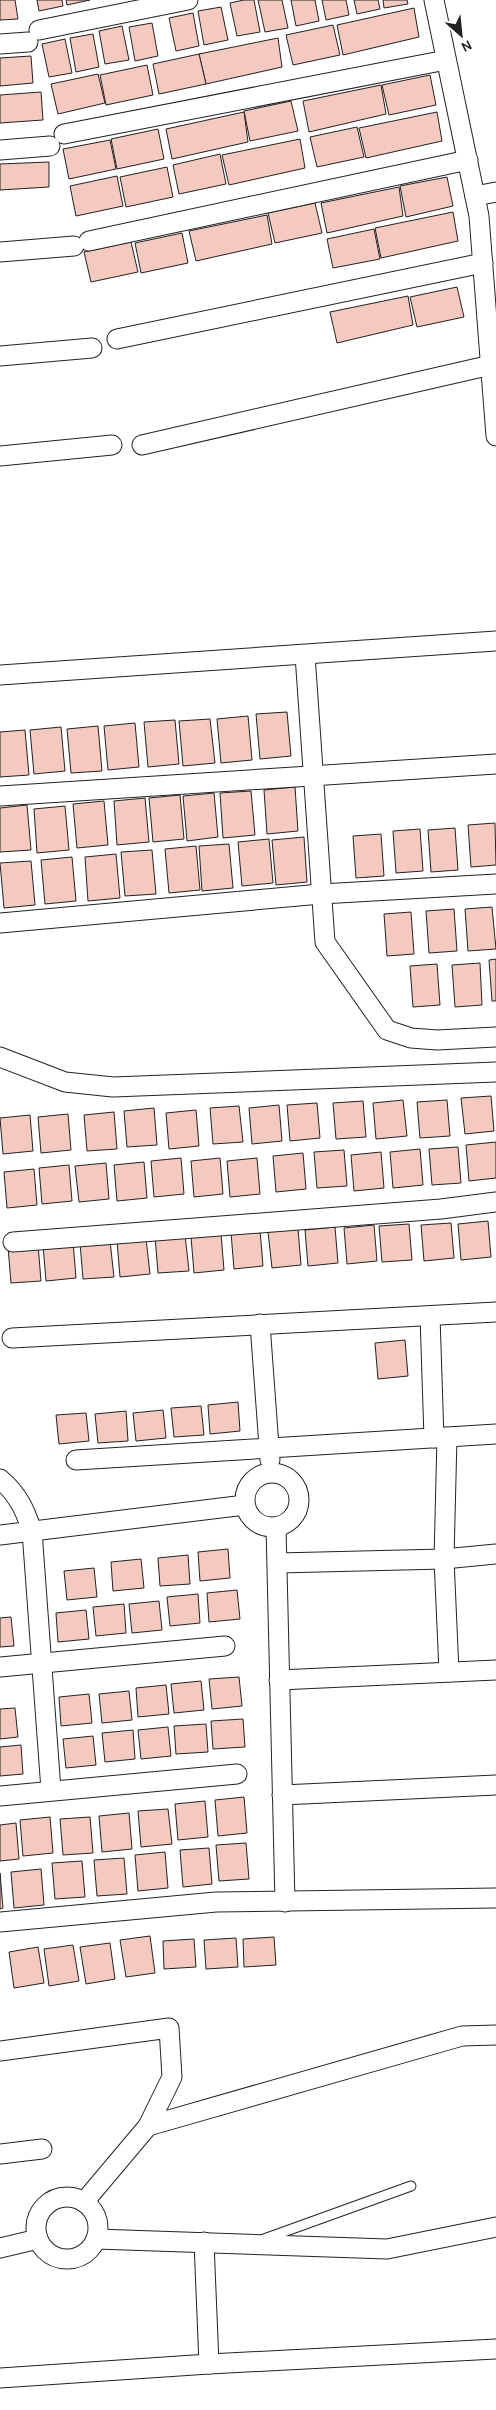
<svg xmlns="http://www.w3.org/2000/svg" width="496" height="2410" font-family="Karla,sans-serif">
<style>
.building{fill:#f3c9c0;stroke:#222}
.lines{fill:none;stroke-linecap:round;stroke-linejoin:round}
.service-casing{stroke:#222;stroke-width:11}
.minor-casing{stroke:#222;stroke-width:21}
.service{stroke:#fff;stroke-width:9}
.minor{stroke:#fff;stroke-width:19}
</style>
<rect width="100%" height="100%" fill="#fff"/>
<g class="building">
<path d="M0 0H15L18 19 0 20Z"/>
<path d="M37 0H62L63 6 39 11Z"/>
<path d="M66 0H90L67 5Z"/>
<path d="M244 0H254L260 32 237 36 230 3Z"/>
<path d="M258 0H282L288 28 265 32Z"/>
<path d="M291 0H315L319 21 296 26Z"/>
<path d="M322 0H346L349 15 326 20Z"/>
<path d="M354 0H378L380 9 357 14Z"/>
<path d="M383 0H407L408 4 384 8Z"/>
<path d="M221 7 228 40 204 45 198 11Z"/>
<path d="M414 8 419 37 343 55 337 25Z"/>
<path d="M193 13 199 46 176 51 169 18Z"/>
<path d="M152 23 158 56 135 61 129 27Z"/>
<path d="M333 25 340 55 293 65 286 35Z"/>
<path d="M122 26 129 60 105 64 99 31Z"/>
<path d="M93 34 99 67 76 72 70 38Z"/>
<path d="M278 38 282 67 206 84 199 54Z"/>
<path d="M65 39 72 73 49 77 42 44Z"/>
<path d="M199 54 206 84 159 94 153 64Z"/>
<path d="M31 56 33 83 0 86V58Z"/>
<path d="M147 65 153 95 106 105 100 75Z"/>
<path d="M98 74 105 103 58 114 51 84Z"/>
<path d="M430 75 436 105 389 115 382 85Z"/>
<path d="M381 85 386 114 309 132 303 101Z"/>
<path d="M41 92 43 120 0 123V95Z"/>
<path d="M291 101 298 131 250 141 244 111Z"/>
<path d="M244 112 248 142 172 159 166 129Z"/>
<path d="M437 112 442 141 366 158 359 128Z"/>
<path d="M357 127 364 157 317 167 310 137Z"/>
<path d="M158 129 164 159 117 169 111 139Z"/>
<path d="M300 139 305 168 229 185 222 155Z"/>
<path d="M110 140 116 169 69 179 63 149Z"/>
<path d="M220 154 226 184 179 194 173 165Z"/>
<path d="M49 162V187L0 190V164Z"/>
<path d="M167 167 173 197 126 207 120 177Z"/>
<path d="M117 176 123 206 76 216 70 186Z"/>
<path d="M447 177 453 206 406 217 400 186Z"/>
<path d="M399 187 403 216 327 233 321 203Z"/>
<path d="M315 203 322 233 275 243 268 213Z"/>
<path d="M453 212 458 241 381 258 375 228Z"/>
<path d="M267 215 272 244 196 261 189 231Z"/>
<path d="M374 229 380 259 333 268 327 239Z"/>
<path d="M182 233 188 263 141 273 135 243Z"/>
<path d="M131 242 138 272 91 282 84 252Z"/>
<path d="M457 287 464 317 417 327 410 297Z"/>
<path d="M408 296 413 325 337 343 330 312Z"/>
<path d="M287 712 291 756 260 759 256 714Z"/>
<path d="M248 716 252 760 221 763 217 719Z"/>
<path d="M210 719 215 763 183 766 179 721Z"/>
<path d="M175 720 179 764 148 767 144 722Z"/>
<path d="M135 723 139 767 108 770 104 726Z"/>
<path d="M98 726 102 771 71 773 67 729Z"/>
<path d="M61 727 65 771 34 774 30 730Z"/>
<path d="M25 730 29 775 0 777V732Z"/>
<path d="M295 787 298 831 267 834 264 790Z"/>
<path d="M251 791 255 835 223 838 220 793Z"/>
<path d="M214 793 218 837 187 841 183 796Z"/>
<path d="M180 795 184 839 153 842 149 798Z"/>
<path d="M145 798 149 842 117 845 114 801Z"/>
<path d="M104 801 108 845 77 848 73 804Z"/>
<path d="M27 805 31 850 0 852V808Z"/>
<path d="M65 806 69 850 37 853 34 809Z"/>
<path d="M495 823 496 865 471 867 468 825Z"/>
<path d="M455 828 458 870 431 872 428 830Z"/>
<path d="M420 829 423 871 396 873 393 831Z"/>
<path d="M381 834 384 876 356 878 353 836Z"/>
<path d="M304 837 307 882 276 885 272 840Z"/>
<path d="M269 839 273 883 242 886 238 842Z"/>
<path d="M229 844 233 888 202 891 199 846Z"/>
<path d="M196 846 200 890 169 893 165 849Z"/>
<path d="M152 850 156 894 125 896 121 852Z"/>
<path d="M116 854 120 898 88 901 85 857Z"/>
<path d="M72 857 76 901 45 904 41 860Z"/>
<path d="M31 861 35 905 4 908 0 863Z"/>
<path d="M492 907 496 949 468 951 465 909Z"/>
<path d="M454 909 457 951 429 953 426 911Z"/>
<path d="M411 912 414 954 387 956 384 914Z"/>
<path d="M496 959V1001H492L489 960Z"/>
<path d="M480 963 482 1005 455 1007 452 965Z"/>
<path d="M437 964 440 1005 413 1007 410 966Z"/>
<path d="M491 1096 494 1131 465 1134 461 1098Z"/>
<path d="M403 1100 407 1136 376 1139 373 1103Z"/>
<path d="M447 1100 450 1136 420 1138 417 1102Z"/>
<path d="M363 1101 366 1137 336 1139 333 1103Z"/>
<path d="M317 1103 320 1138 290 1141 287 1105Z"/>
<path d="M279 1105 282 1141 252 1144 249 1108Z"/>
<path d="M239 1106 243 1142 213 1144 210 1108Z"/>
<path d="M154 1108 157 1145 127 1147 124 1111Z"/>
<path d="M196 1110 199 1146 169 1149 166 1113Z"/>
<path d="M114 1112 117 1149 87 1151 84 1115Z"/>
<path d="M68 1114 71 1150 41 1153 38 1117Z"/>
<path d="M30 1115 33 1151 3 1154 0 1118Z"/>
<path d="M496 1142V1178L469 1181 466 1145Z"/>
<path d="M458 1147 461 1183 432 1185 429 1149Z"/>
<path d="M420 1149 423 1185 393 1188 390 1152Z"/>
<path d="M344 1150 347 1186 317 1188 314 1152Z"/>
<path d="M381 1152 384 1188 354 1191 351 1155Z"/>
<path d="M303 1153 306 1189 276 1192 273 1156Z"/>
<path d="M181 1158 184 1194 154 1197 151 1161Z"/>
<path d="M220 1158 223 1194 194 1197 191 1161Z"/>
<path d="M257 1158 260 1194 230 1197 227 1161Z"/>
<path d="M144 1162 147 1198 117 1201 114 1165Z"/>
<path d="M106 1163 109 1199 79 1202 75 1166Z"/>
<path d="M69 1165 72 1201 42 1204 39 1168Z"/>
<path d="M34 1169 37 1205 7 1208 4 1172Z"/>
<path d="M488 1221 491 1257 461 1260 458 1224Z"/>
<path d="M451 1223 454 1258 424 1261 421 1225Z"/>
<path d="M409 1224 412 1260 382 1262 379 1226Z"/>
<path d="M374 1225 377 1261 347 1264 344 1228Z"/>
<path d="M335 1227 338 1263 308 1266 305 1230Z"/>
<path d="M298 1229 301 1265 272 1268 268 1232Z"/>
<path d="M260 1230 263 1266 234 1269 231 1233Z"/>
<path d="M221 1234 224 1270 194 1273 191 1237Z"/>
<path d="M185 1235 189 1271 158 1273 155 1237Z"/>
<path d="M146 1238 150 1274 120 1277 117 1241Z"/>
<path d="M110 1241 114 1277 83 1279 80 1243Z"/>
<path d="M73 1242 76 1278 46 1281 43 1245Z"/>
<path d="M38 1244 41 1281 11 1283 8 1247Z"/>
<path d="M405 1340 408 1376 378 1379 375 1343Z"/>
<path d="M238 1402 240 1431 210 1434 208 1405Z"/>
<path d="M201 1406 204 1435 174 1437 171 1408Z"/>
<path d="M163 1410 166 1438 136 1441 133 1413Z"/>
<path d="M126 1411 128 1441 98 1443 95 1414Z"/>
<path d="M86 1413 89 1441 59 1444 56 1415Z"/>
<path d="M228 1549 230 1578 200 1581 198 1552Z"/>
<path d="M188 1555 190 1584 160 1586 158 1558Z"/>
<path d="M141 1559 144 1588 113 1591 111 1562Z"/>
<path d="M94 1568 97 1597 67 1600 64 1571Z"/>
<path d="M237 1590 240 1619 209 1622 207 1593Z"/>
<path d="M198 1594 200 1623 170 1626 167 1597Z"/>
<path d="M159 1601 162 1630 132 1633 129 1604Z"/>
<path d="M124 1604 126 1633 96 1636 93 1607Z"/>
<path d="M86 1610 89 1639 58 1642 56 1613Z"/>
<path d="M11 1617 14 1646 0 1647V1618Z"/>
<path d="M239 1677 242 1706 212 1709 209 1679Z"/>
<path d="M201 1681 204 1710 174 1713 171 1684Z"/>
<path d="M166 1685 169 1714 138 1717 136 1688Z"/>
<path d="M129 1691 132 1720 102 1723 99 1694Z"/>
<path d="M89 1694 92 1723 61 1726 59 1697Z"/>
<path d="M15 1708 18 1737 0 1739V1709Z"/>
<path d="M243 1719 245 1747 213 1749 211 1721Z"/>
<path d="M206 1724 208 1752 176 1754 174 1726Z"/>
<path d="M168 1727 171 1756 141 1759 138 1730Z"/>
<path d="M133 1730 135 1759 105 1762 102 1733Z"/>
<path d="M93 1736 96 1765 66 1768 63 1739Z"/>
<path d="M21 1745 23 1774 0 1776V1747Z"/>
<path d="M244 1797 247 1833 218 1836 215 1800Z"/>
<path d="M205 1801 208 1837 178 1840 175 1804Z"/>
<path d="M168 1809 172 1844 141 1847 138 1811Z"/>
<path d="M129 1813 132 1849 102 1852 99 1816Z"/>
<path d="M50 1817 53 1853 23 1856 20 1820Z"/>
<path d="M90 1817 93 1853 63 1855 60 1819Z"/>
<path d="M16 1823 19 1859 0 1861V1825Z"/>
<path d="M246 1843 249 1879 219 1881 216 1845Z"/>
<path d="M209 1848 212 1884 183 1887 180 1850Z"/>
<path d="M165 1852 168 1888 138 1891 135 1855Z"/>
<path d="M124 1858 127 1894 97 1896 94 1860Z"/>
<path d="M82 1861 85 1897 55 1899 52 1863Z"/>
<path d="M41 1869 44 1905 14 1908 11 1872Z"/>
<path d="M0 1873 3 1908 0 1909Z"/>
<path d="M150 1936 155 1973 126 1977 120 1940Z"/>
<path d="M274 1937 276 1965 244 1967 243 1939Z"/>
<path d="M236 1938 238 1967 206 1969 204 1940Z"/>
<path d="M194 1939 196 1967 164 1969 163 1941Z"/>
<path d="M110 1943 115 1979 86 1984 80 1947Z"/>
<path d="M73 1945 79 1981 49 1986 44 1949Z"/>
<path d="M38 1947 44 1983 14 1988 9 1952Z"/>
</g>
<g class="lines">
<defs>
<path id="service" d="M264 2239 411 2186"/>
<g id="minor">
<path d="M434 0 479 216 496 436"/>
<path d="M39 30 188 0"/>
<path d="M0 44 28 42"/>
<path d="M64 134 446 60"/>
<path d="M0 150 50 146"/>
<path d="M475 196 496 192"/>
<path d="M89 241 468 160"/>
<path d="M0 252 74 246"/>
<path d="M117 339 483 263"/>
<path d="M0 356 92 348"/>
<path d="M142 445 491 365"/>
<path d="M0 456 112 445"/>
<path d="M305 655 325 942 387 1030 411 1038 437 1040 496 1037"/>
<path d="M0 675 496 641"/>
<path d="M0 796 496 764"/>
<path d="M0 923 321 894 496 884"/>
<path d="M0 1057 65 1082 113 1087 496 1072"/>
<path d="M13 1242 441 1209 496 1202"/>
<path d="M430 1316 434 1438"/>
<path d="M260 1324 270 1460"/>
<path d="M12 1338 496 1312"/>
<path d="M447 1437 444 1559 449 1672"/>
<path d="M76 1460 496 1434"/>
<circle cx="272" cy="1500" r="27"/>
<path d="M0 1479C18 1494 25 1510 32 1531L51 1790"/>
<path d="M276 1527 285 1902"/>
<path d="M0 1535 245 1505"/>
<path d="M278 1563 444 1559 496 1554"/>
<path d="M0 1667 225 1646"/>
<path d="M279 1680 496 1670"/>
<path d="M282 1795 496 1785"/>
<path d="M0 1796 237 1774"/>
<path d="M0 1922 216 1902 496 1898"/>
<path d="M0 2051 169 2028 172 2077 148 2126"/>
<path d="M0 2154 42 2149"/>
<circle cx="67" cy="2228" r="31"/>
<path d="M84 2202 148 2126 462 2036 496 2035"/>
<path d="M96 2239 387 2249 496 2227"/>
<path d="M204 2242 209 2364"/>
<path d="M0 2248 38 2239"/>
<path d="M0 2378 209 2364 496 2349"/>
</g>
</defs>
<use href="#service" class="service-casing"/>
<use href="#minor" class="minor-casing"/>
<use href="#service" class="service"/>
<use href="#minor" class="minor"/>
</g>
<g transform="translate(461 35) rotate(153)" stroke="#ffffff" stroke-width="4" paint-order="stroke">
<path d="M0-4L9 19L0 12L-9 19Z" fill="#222222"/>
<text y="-8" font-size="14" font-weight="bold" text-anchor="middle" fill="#222222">N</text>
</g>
</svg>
